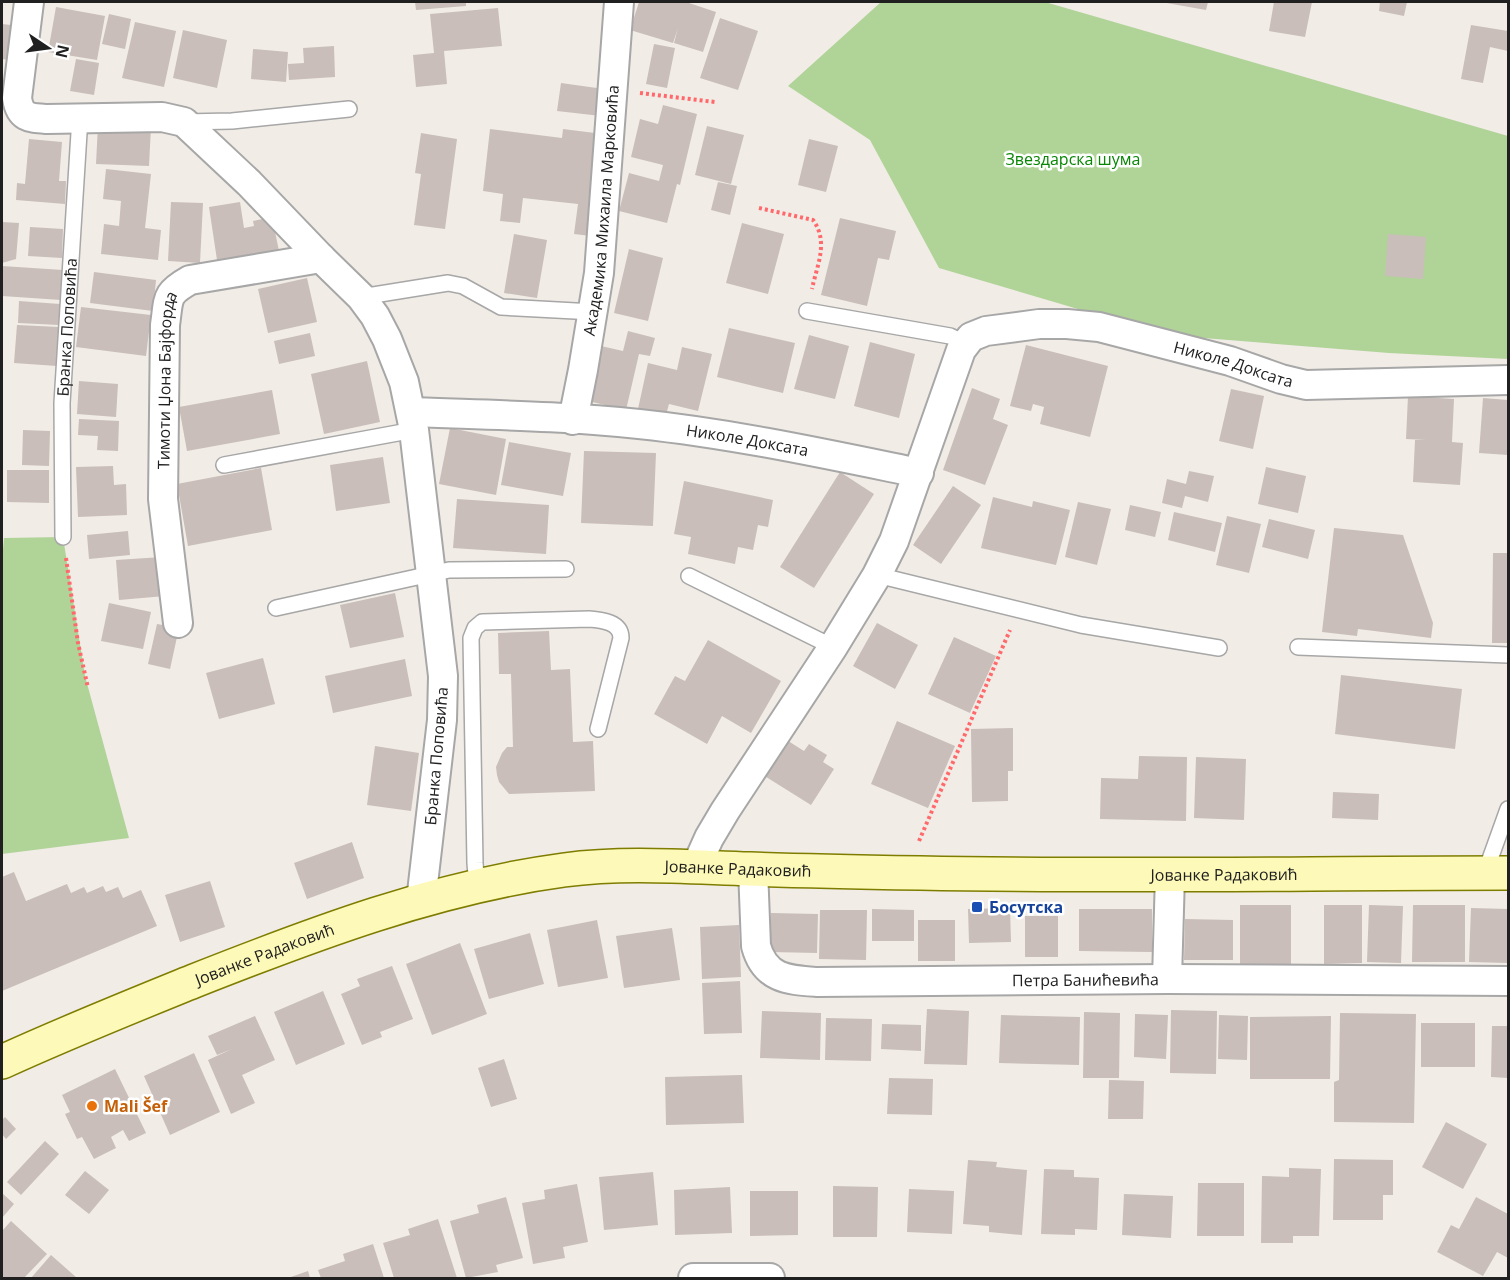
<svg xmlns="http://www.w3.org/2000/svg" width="1510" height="1280" font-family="'Open Sans',sans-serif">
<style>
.forest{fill:#b0d398}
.building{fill:#c9beb9}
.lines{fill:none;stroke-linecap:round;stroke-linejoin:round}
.service-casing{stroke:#a7a7a7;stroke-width:18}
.minor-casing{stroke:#a7a7a7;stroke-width:32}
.secondary-casing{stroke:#7e7d00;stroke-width:36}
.path{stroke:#ff696b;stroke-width:4;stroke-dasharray:3 3;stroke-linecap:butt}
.service{stroke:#fff;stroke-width:15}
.minor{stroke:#fff;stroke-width:28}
.secondary{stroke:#fdf9b8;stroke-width:33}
.transit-dot{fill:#1a4fb4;stroke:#fff;stroke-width:2}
.food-dot{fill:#e8710a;stroke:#fff;stroke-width:2}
.labels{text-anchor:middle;stroke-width:5;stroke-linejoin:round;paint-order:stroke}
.park-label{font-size:16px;fill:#098705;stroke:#fff}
.street-label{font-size:16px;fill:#202020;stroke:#fff}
.transit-label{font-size:16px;font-weight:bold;fill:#164399;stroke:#fff;text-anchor:start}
.food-label{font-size:16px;font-weight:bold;fill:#c56008;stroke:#fff;text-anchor:start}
</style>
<rect width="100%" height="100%" fill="#f1ece6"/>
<g class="forest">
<path d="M881 2H1045L1508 136V359L1389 353 1166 335 939 268 870 140 788 86Z"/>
<path d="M63 537 85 676 129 838 2 854V561L4 538Z"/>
</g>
<g class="building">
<path d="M415 2H466V6L416 10Z"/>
<path d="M639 2H686L716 12 703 52 674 43 678 28 673 43 630 30Z"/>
<path d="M1161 2H1208L1206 10Z"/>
<path d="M1274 2H1312L1305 37 1269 31Z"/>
<path d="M1380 2H1407L1404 16 1379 11Z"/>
<path d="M56 7 105 16 97 60 48 52Z"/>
<path d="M498 8 502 46 444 51 447 84 416 87 413 55 434 53 430 14Z"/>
<path d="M109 14 131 19 125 49 102 44Z"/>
<path d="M720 18 758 31 738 90 700 78Z"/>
<path d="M135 22 176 31 164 87 122 78Z"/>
<path d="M2 24 20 26 15 61 2 59Z"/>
<path d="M1471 25 1508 31V51L1490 47 1483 83 1461 79Z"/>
<path d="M183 30 227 40 217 88 173 78Z"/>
<path d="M654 44 675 48 667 88 646 84Z"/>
<path d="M334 46 335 77 289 80 288 64 304 63 303 48Z"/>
<path d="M253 49 288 52 286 82 251 79Z"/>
<path d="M76 59 99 63 94 95 70 91Z"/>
<path d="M561 83 604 89 601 116 557 111Z"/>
<path d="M663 105 697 114 680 185 677 184 667 223 619 211 629 173 659 181 663 165 631 157 640 119 658 124Z"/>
<path d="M98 125 151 127 149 166 96 164Z"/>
<path d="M707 126 744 135 731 184 695 175Z"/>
<path d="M490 129 562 138 563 129 603 134 591 236 574 234 578 204 523 198 520 223 500 221 503 194 483 191Z"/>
<path d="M421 133 457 139 445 229 414 225 421 174 415 173Z"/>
<path d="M29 139 62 142 59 181H66L65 204 16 200 17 183 25 184Z"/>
<path d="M809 139 838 146 826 192 798 185Z"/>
<path d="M106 169 151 174 145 228 161 230 158 260 101 254 104 224 119 226 121 201 103 199Z"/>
<path d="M718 182 737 186 730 215 711 210Z"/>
<path d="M171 202 203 203 200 263 168 261Z"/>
<path d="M240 202 244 228 254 226 253 221 272 217 279 251 217 260 209 207Z"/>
<path d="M840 218 896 231 889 260 878 258 867 306 821 295Z"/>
<path d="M2 222 19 223 16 259 2 263Z"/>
<path d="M742 223 784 234 768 294 726 283Z"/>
<path d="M30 227 63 229 62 258 28 256Z"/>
<path d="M514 234 547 240 537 298 504 293Z"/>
<path d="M1388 234 1426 237 1423 279 1385 276Z"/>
<path d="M629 249 663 258 648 321 614 313Z"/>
<path d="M2 266 63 270 61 300 2 296Z"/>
<path d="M94 272 156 280 153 311 90 303Z"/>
<path d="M307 278 317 322 268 333 258 289Z"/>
<path d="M19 301 60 304 59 325 18 323Z"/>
<path d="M81 307 151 315 146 356 76 347Z"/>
<path d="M17 325 59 327 57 366 14 363Z"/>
<path d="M729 328 795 343 783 393 717 377Z"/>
<path d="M628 331 655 338 650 356 639 354 626 410 588 401 601 346 623 351Z"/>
<path d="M310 333 315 356 279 364 274 341Z"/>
<path d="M809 335 849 346 835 399 794 389Z"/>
<path d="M870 342 915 354 899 418 854 406Z"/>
<path d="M1026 345 1108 366 1090 437 1040 424 1044 407 1033 404 1031 411 1010 406Z"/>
<path d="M682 347 712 354 698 411 669 404 666 415 638 409 648 363 677 370Z"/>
<path d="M367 361 380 422 324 434 311 374Z"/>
<path d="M79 381 118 384 116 417 77 414Z"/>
<path d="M972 388 1000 399 993 419 1008 425 985 485 943 470Z"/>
<path d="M1231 389 1264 396 1253 449 1219 441Z"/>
<path d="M272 390 280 434 187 451 179 407Z"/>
<path d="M1408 396 1454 399 1452 442 1463 443 1460 485 1413 482 1415 440H1426L1406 439Z"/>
<path d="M1483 398 1508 400V455L1479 453Z"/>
<path d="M79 419 119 421 118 451 97 450 98 436 78 435Z"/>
<path d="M450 428 506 439 496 495 439 484Z"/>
<path d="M23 430 50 431 49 466 22 465Z"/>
<path d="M509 442 571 453 563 496 501 485Z"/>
<path d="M584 451 656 453 653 526 581 523Z"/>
<path d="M383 457 390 503 336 511 330 465Z"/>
<path d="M113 466 114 485 126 484 127 515 78 517 76 467Z"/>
<path d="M1266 467 1306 476 1298 513 1258 504Z"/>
<path d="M261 468 272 530 188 546 177 484Z"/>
<path d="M7 470H49V503L7 502Z"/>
<path d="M1189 471 1214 476 1208 502 1185 496 1182 508 1162 503 1167 479 1186 484Z"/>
<path d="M840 472 874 494 814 588 780 567Z"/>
<path d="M684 481 773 500 768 527 758 525 753 550 738 547 735 564 688 554 691 537 674 534Z"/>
<path d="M953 486 981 505 941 564 913 545Z"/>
<path d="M993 497 1032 507 1033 501 1070 510 1056 565 981 548Z"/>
<path d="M457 499 549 505 546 554 453 548Z"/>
<path d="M1078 502 1111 509 1097 565 1065 557Z"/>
<path d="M1130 505 1161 512 1155 537 1125 530Z"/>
<path d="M1174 512 1222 523 1215 552 1168 540Z"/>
<path d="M1227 516 1261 524 1249 573 1216 565Z"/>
<path d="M1269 519 1315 530 1308 559 1262 547Z"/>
<path d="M1334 528 1403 535 1433 623 1431 638 1358 629 1357 636 1322 632Z"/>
<path d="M128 531 130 555 89 559 87 535Z"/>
<path d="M1493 553H1508V643H1492Z"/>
<path d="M162 557 165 596 119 600 116 560Z"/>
<path d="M395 593 404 637 350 648 340 605Z"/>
<path d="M109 603 151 612 143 649 101 641Z"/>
<path d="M877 623 918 645 895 689 853 666Z"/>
<path d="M157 624 179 628 170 669 148 664Z"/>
<path d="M549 631 551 670 570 669 573 742 593 741 595 791 509 794 499 782 497 775 496 767 502 753 507 747H513L511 674H499L498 633Z"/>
<path d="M954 637 996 656 970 713 928 694Z"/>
<path d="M708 640 781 681 751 733 722 716 707 744 654 714 675 676 685 681Z"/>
<path d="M263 658 275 704 219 719 206 673Z"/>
<path d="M405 659 412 696 333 713 325 676Z"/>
<path d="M1341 675 1462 689 1455 749 1335 734Z"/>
<path d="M897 721 955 746 928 808 871 784Z"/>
<path d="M1013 728V771H1008V801L972 802 971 729Z"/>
<path d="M785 739 804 751 809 744 827 755 823 762 834 769 811 805 763 775Z"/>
<path d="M375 746 419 753 411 811 367 805Z"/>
<path d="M1139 756 1187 757 1186 821 1100 819 1101 778 1138 779Z"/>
<path d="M1196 757 1246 759 1244 820 1194 818Z"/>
<path d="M1333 792 1379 794 1378 820 1332 818Z"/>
<path d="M352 842 364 878 307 899 294 863Z"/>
<path d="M14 872 26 901 67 884 71 893 84 887 87 893 103 886 106 892 118 887 123 898 141 890 157 926 2 991V877Z"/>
<path d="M210 881 225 927 180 942 165 895Z"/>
<rect x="1240" y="905" width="51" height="59"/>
<path d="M1324 905H1362V963L1324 964Z"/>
<path d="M1369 905 1403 906 1401 963 1367 962Z"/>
<path d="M1413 905H1465V962H1412Z"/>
<path d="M1010 908 1011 942 969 943 968 909Z"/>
<path d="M1471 908 1508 909V963L1469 962Z"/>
<path d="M872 909 914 910V941H872Z"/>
<path d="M1079 909H1152V952L1079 951Z"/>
<path d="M820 910H867L866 960 819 959Z"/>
<path d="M771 913 818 914 817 953 770 952Z"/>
<rect x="1025" y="916" width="33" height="41"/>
<path d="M1185 919 1233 920V960H1184Z"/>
<path d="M597 920 608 978 558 987 547 930Z"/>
<rect x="918" y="920" width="37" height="41"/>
<path d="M739 925 741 977 702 979 700 927Z"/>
<path d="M672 928 680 980 624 988 616 936Z"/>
<path d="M530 933 544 984 489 999 474 949Z"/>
<path d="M460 943 487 1014 432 1035 406 964Z"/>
<path d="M392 966 413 1019 380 1032 382 1037 362 1045 341 994 360 986 357 979Z"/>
<path d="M740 981 742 1033 704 1034 702 983Z"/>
<path d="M323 991 345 1044 296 1065 274 1012Z"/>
<path d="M927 1009 969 1011 967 1065 924 1064Z"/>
<path d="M1171 1010 1217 1011 1216 1074 1170 1073Z"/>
<path d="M762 1011 821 1013 820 1060 760 1058Z"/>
<path d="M1084 1012 1120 1013 1119 1078H1083Z"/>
<path d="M1340 1013 1416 1014 1414 1123 1334 1122V1082L1339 1080Z"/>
<path d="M1135 1014 1168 1015 1166 1059 1134 1057Z"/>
<path d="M1001 1015 1080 1017 1079 1065 999 1063Z"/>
<path d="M1219 1015 1248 1016 1247 1060 1218 1059Z"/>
<path d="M255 1016 275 1060 242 1075 255 1103 231 1114 208 1060 232 1049 217 1055 208 1036Z"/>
<path d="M1331 1016 1330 1079H1250V1017Z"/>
<path d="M826 1018 872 1019 871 1061 825 1060Z"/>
<rect x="1421" y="1023" width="54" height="44"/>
<path d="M882 1024 921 1025V1051L881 1049Z"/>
<path d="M1492 1026H1508V1078L1491 1077Z"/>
<path d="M194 1053 220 1112 170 1135 144 1076Z"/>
<path d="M504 1059 517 1099 491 1107 478 1068Z"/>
<path d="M115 1069 146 1133 129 1141 123 1130 111 1137 116 1148 94 1159 82 1137 77 1139 65 1114 70 1112 62 1095Z"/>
<path d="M742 1075 744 1123 666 1125 665 1077Z"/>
<path d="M889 1078 933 1079 932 1115 887 1114Z"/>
<path d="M1109 1080 1144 1081 1143 1119H1108Z"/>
<path d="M5 1117 16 1129 6 1139 2 1134V1120Z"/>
<path d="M1446 1122 1487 1144 1463 1189 1422 1167Z"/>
<path d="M45 1141 59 1154 21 1195 7 1182Z"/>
<path d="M1334 1159 1393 1160V1195H1383V1220H1333Z"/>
<path d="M968 1160 997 1162 996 1167 1027 1170 1022 1235 989 1232V1226L963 1224Z"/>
<path d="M1289 1168 1321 1169 1319 1236H1293V1243H1261L1262 1176 1289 1177Z"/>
<path d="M1044 1169 1074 1170V1177L1099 1178 1097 1230 1075 1229V1235L1041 1234Z"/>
<path d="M85 1171 109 1190 89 1214 65 1195Z"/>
<path d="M653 1172 658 1225 604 1230 599 1177Z"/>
<path d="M1198 1183H1244V1236H1197Z"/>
<path d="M577 1184 588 1242 563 1247 565 1258 533 1264 522 1203 545 1199 544 1190Z"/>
<path d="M833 1186 878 1187 877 1237H833Z"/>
<path d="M730 1187 732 1233 675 1235 674 1190Z"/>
<path d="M909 1189 954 1191 952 1234 907 1232Z"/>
<path d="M750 1191H798V1235L750 1236Z"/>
<path d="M2 1193 14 1204 2 1218Z"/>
<path d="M1124 1194 1173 1196 1171 1238 1122 1235Z"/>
<path d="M506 1197 523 1258 496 1265 498 1272 466 1278 450 1221 479 1213 477 1205Z"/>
<path d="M1476 1197 1508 1214V1258L1497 1252 1483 1276 1437 1252 1451 1225 1459 1229Z"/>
<path d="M438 1219 457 1278H394L383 1243 410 1235 408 1229Z"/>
<path d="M11 1221 47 1254 24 1278H2V1231Z"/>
<path d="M373 1244 384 1278H321L318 1270 345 1261 343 1254Z"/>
<path d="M51 1255 77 1278H31Z"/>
<path d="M308 1271 310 1278H288Z"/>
</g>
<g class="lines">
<defs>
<g id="service">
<path d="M184 122 232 121 349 109"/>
<path d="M361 297 448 283 463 286 501 307 594 312"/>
<path d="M807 311 950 336 965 343"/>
<path d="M224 465 414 430"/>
<path id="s1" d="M63 537 62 403 80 117"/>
<path d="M877 575 1081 625 1219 648"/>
<path d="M689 576 833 647"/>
<path d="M276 608 449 570 566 569"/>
<path d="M1298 647 1508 655"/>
<path d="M1485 873 1508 809"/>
<path d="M477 887 475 863 471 638 475 628 482 622 589 619C602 620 621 622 621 638L598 729"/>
</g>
<g id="minor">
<path d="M29 2 17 98C20 118 29 118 47 119L162 117 184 122 249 183 321 258 361 297 375 316 387 339 404 382 414 430 443 676 442 720 421 901"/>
<path id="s2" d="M411 412C487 415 564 416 639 424 734 434 826 454 919 473"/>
<path id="s3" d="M573 420 583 370 599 273 619 2"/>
<path id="s4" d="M178 623 163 499 165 325C169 298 165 294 190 280L321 258"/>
<path id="s5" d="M696 867 709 838 725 811 833 647 877 575 894 541 961 350 971 337 986 331 1039 324H1067L1099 327 1230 361 1281 379 1306 385 1508 380"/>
<path id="s6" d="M753 869 756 946C765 979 788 980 817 982L1167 979 1508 981"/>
<path d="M1167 979 1170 875"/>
<path d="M693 1278H770"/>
</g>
<g id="secondary">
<path id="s7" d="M2 1062C65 1033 130 1007 194 981 313 934 437 887 564 870 626 862 687 867 750 869 806 871 863 872 920 873 1116 877 1312 873 1508 873"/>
</g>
</defs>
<use href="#service" class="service-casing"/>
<use href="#minor" class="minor-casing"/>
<use href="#secondary" class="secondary-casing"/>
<g class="path">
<path d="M640 93 715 102"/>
<path d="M759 208 813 220C829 242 817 265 812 289"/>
<path d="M66 558 78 643 88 688"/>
<path d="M919 841 1010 630"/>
</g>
<use href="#service" class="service"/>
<use href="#minor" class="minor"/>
<use href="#secondary" class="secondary"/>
</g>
<rect class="transit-dot" x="971" y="901" width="12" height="12" rx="3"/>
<circle class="food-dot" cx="92" cy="1106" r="6"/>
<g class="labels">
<g class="park-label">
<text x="1073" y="165">Звездарска шума</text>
</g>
<g class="street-label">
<text dy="6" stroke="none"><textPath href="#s3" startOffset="212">Академика Михаила Марковића</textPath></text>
<text dy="6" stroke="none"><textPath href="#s1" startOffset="210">Бранка Поповића</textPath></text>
<text dy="6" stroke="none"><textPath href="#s5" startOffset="870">Николе Доксата</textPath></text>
<text dy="6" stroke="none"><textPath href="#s4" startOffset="244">Тимоти Џона Бајфорда</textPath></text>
<text dy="6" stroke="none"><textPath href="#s2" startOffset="338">Николе Доксата</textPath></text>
<text transform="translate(436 756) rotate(-85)" y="6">Бранка Поповића</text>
<text dy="6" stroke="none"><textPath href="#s7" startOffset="770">Јованке Радаковић</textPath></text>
<text dy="6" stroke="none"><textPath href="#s7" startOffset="1256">Јованке Радаковић</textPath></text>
<text dy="6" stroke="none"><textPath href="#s7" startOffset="284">Јованке Радаковић</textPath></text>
<text dy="6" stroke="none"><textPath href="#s6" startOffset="423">Петра Банићевића</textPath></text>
</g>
<g class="transit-label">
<text x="989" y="913">Босутска</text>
</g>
<g class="food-label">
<text x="104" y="1112">Mali Šef</text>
</g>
</g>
<rect width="1510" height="1280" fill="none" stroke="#202020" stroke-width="6"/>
<g transform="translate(48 48) rotate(103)" stroke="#ffffff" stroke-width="4.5" paint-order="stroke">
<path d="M0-4.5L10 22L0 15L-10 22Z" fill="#202020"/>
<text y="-9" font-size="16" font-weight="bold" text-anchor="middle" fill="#202020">N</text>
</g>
</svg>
